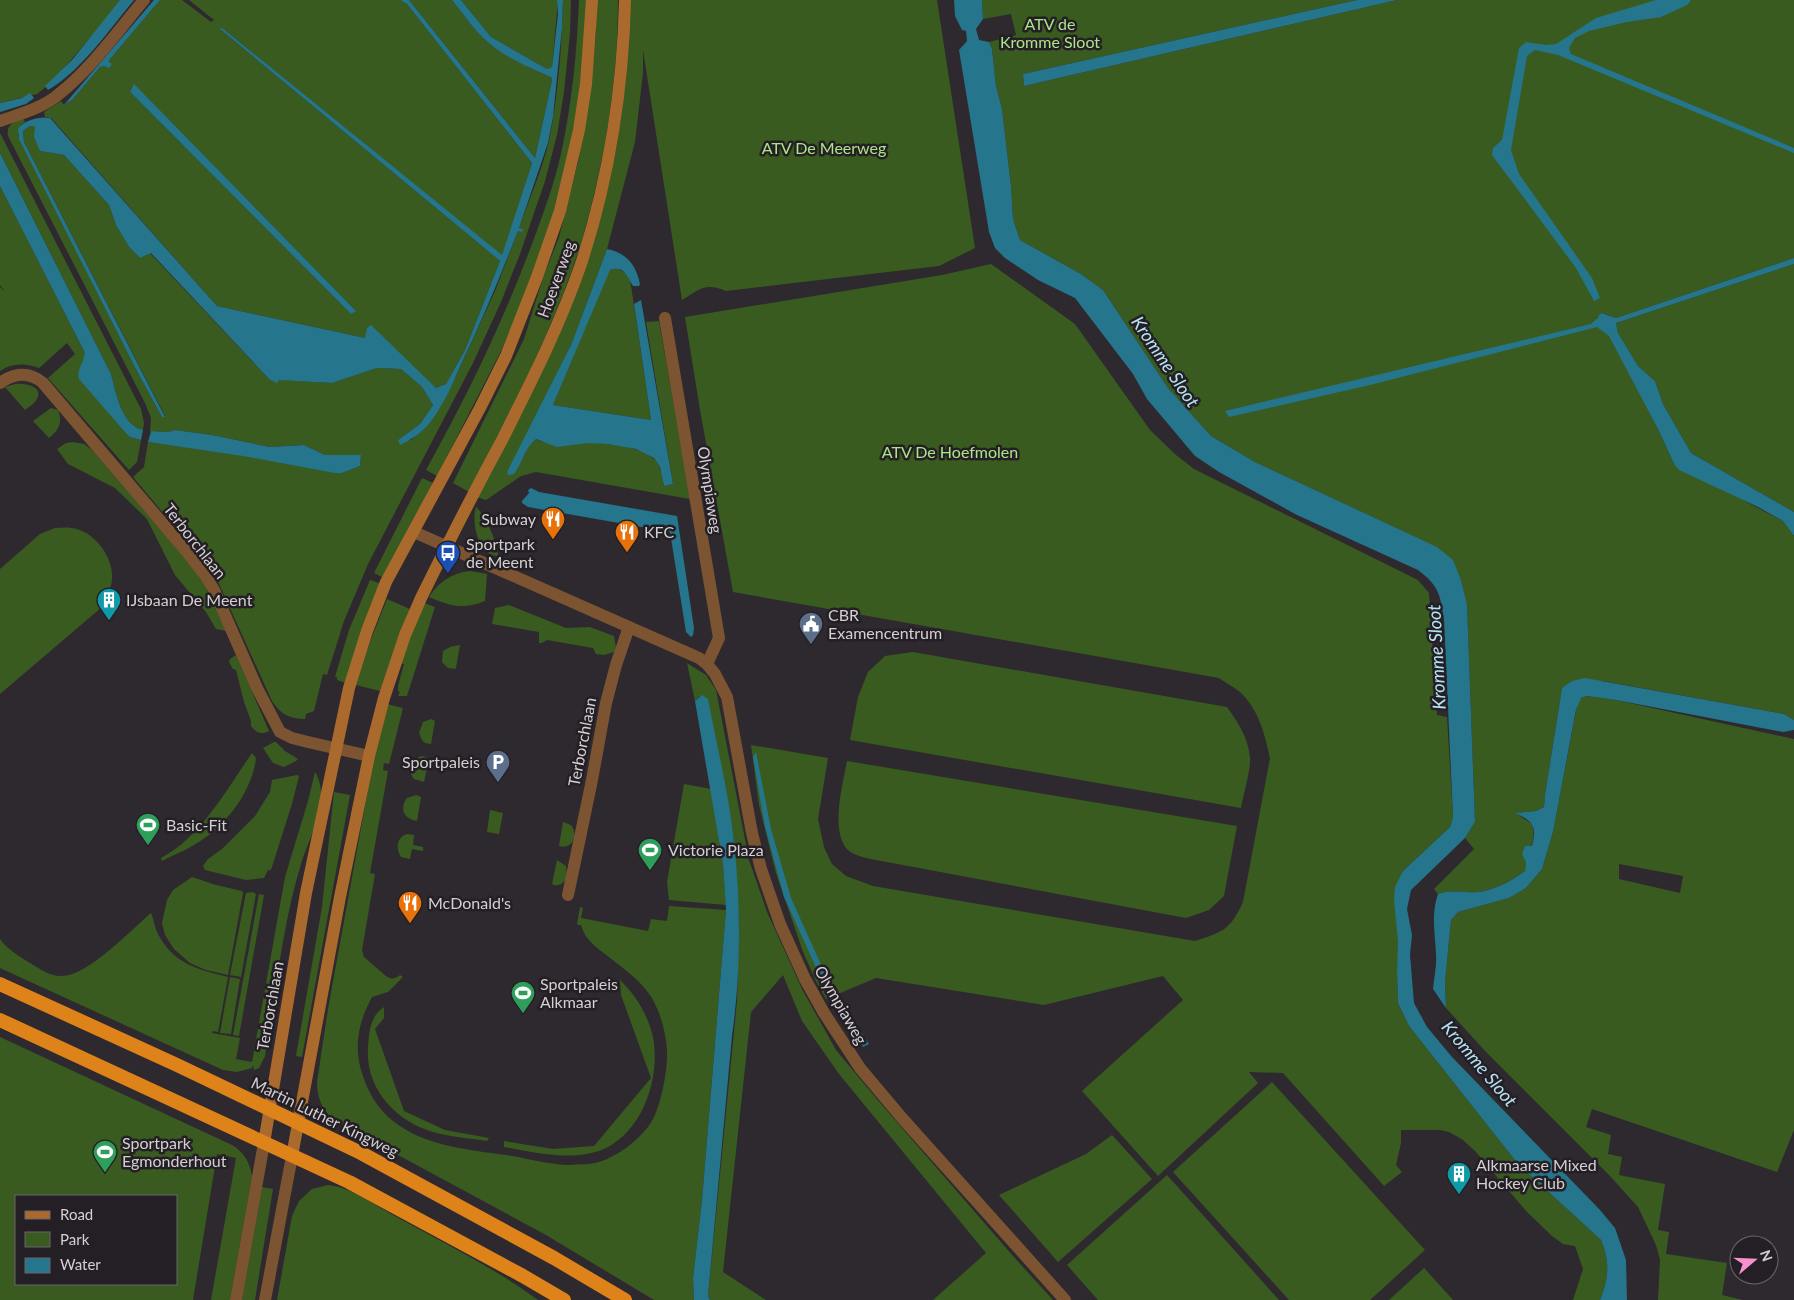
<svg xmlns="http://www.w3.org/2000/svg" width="1794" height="1300" font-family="Lato,sans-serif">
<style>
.green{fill:#395b20;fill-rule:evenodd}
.water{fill:#25758d}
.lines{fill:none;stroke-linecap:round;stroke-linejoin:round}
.minor{stroke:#7d5431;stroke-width:12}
.tertiary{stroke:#7d5431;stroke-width:12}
.secondary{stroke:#ab6a2d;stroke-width:12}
.trunk{stroke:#de821a;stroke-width:14}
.labels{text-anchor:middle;stroke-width:5;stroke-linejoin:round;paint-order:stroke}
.park-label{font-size:16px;fill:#ace488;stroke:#241f24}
.street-label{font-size:16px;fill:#d3d0d3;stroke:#241f24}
.poi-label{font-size:16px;fill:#d3d0d3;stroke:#241f24;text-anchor:start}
.water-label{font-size:18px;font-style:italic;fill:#b5e5f5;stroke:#241f24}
</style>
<rect width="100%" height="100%" fill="#2e292e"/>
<g class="green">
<path d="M0 0H122L53 81 37 94 0 103Z"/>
<path d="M160 0H182L211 22 214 20 189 0H400L407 4 532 163 502 256 221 27 220 29 500 261 465 350 446 384 436 388 424 378 365 338 217 306 51 118 45 117 44 112 61 101 64 105 72 100 100 67 109 62 110 59ZM134 85 355 310 351 314 130 92Z"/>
<path d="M409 0H452C464 15 475 32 490 44 503 55 535 71 551 77L552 80 535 158Z"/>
<path d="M461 0H558L552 67 547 69 491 37Z"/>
<path d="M563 0H571L570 33 564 92 557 135 545 181 520 254 501 302 473 363 368 564 344 621 327 675 323 674 314 711 306 714 305 719C290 719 280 714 272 701L215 575 133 477 144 467 148 442 243 455 342 473 360 466 361 455H325L304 445 270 447 212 435 175 430 168 432 150 431 151 418 145 403 8 136C6 124 14 122 23 118L25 122 21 125 18 135 139 375 162 417 165 416 24 142 23 131 30 126 35 125 40 151 64 155 109 205 116 225 129 247 140 258 150 253 269 379 332 383 377 368 401 369 422 387 433 405 420 424 398 440H411L424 429 456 376 495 291 518 231 522 229 519 228C529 200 542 170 549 141 558 96 562 46 563 0Z"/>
<path d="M579 0H588L581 95 556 210 521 306 500 353 437 476 426 470C467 396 502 324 532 244 543 214 554 185 561 154 572 103 577 52 579 0Z"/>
<path d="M596 0H618C618 84 604 167 580 246 553 332 509 412 469 492L453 483 524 339 543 278 559 237 578 162 589 101 596 33Z"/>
<path d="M630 0H937L975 248 939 266 726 291C706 282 699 289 682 300L643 50V73L635 142 607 249 571 345 508 474 517 470 529 445 535 439 543 442C572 443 629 439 653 458 661 464 662 477 664 486L673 484 646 322 659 321 690 499 536 472 521 476 486 500 477 497 531 392 613 163C625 109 628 55 630 0Z"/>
<path d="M982 0H1357L1023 74 1024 86 1397 0H1794V258L1616 318 1603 313 1605 326 1660 433 1674 464 1783 521 1794 536V720L1784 714 1603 681 1562 688 1545 795 1544 807 1536 811 1516 813 1532 824C1537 843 1527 852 1525 871 1511 881 1496 890 1478 892 1464 893 1451 889 1438 894L1434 889 1474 849 1465 838 1475 822 1467 604 1461 580 1436 547 1255 462 1211 436 1168 388 1103 290 1081 274 1020 240 1013 219 1011 186 1002 109 996 86 992 49 989 42 1016 35 1011 14 983 19Z"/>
<path d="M0 133 141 409 144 423 143 430C121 425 116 392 111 374L0 153Z"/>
<path d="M0 186 84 351V361L130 437 141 440 137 462 129 470 48 378 75 354 67 343 39 368C25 363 12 363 0 371V287L5 292 0 285Z"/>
<path d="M991 264 1075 324 1150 430 1176 455 1194 469 1418 580 1429 593 1437 715 1447 717 1453 817 1450 827 1403 871 1397 972 1398 1003 1409 1026 1518 1164 1601 1240C1610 1263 1609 1277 1600 1300H1573L1583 1269 1575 1246 1563 1244 1552 1236 1526 1211 1475 1151 1463 1140 1449 1132 1440 1130H1401V1143L1396 1165 1402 1172 1384 1186 1283 1073 1249 1072 1258 1083 1158 1176 1082 1091 1183 1000 1163 976 1044 1005 876 978 826 999 816 981 803 952 776 873 759 805 751 745 828 758 818 819 824 847 832 864 846 876 873 886 1195 941C1223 932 1230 930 1243 902L1270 758C1265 735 1259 711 1242 694 1236 688 1226 683 1219 678L733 592 700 410 685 317 942 275Z"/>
<path d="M1794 264V512L1691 453 1663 404 1655 381 1638 366 1618 333 1616 323Z"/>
<path d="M616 268 628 274 630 279 651 420 553 405 607 275 610 270Z"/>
<path d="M15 384C24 383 44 386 37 399 35 403 29 407 25 410L5 387Z"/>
<path d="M51 408 58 410C63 422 59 430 49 438L33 421Z"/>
<path d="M73 442 84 444 92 450 194 569 205 586 226 631 216 629 206 612 175 575 147 519 115 488 68 464 57 449 66 443Z"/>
<path d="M422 478 433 483 384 578 374 573Z"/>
<path d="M476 507C486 515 497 543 498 556 478 556 471 522 476 507Z"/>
<path d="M55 528C60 528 66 527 71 528 92 530 111 553 112 574 113 586 107 596 102 607L0 694V569L40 534Z"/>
<path d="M470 571 487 574 485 601C463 610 450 606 429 597 438 582 452 573 470 571Z"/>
<path d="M370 580 382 584 346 683 337 680V677H335L349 630Z"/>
<path d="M387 599 410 609 400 633 380 691 356 685 370 642Z"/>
<path d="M424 603 435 607 407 696H398L400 692 398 691V686L404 664 400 663Z"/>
<path d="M509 605 566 628 590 627 614 636 616 648 614 652 604 655 596 654 593 648 547 640 542 643H539V632L492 624 495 608Z"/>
<path d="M460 645 456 668 455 669 448 668 442 662 443 651 450 647Z"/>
<path d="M913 652 1227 707C1238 722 1248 738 1250 757 1251 770 1243 795 1241 808L850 740 858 697 868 672 885 656Z"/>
<path d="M236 655 269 731C262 735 256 733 251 726V721L244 702 236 670 233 669 229 662 230 659Z"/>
<path d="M687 663 706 675 716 690 749 860 767 912 803 991 836 1050 876 1098 1013 1256 1053 1300H933L986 1253 839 1074 802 1021 783 975 751 1012 723 1272 766 1300H710L708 1296 737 1001 739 924 734 841 729 814 700 696 695 701Z"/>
<path d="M1587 696 1616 700 1794 739V1130L1777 1172 1592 1109 1586 1127 1611 1135 1608 1154 1622 1157 1619 1175 1665 1184 1658 1230 1669 1232 1666 1254 1727 1263 1722 1295 1743 1300H1658L1660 1260 1656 1245 1638 1207 1610 1176 1486 1052 1446 1008 1445 982 1451 920 1458 912 1509 898 1526 888 1542 869 1553 832 1578 701 1581 698ZM1619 864 1683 876 1680 893 1619 879Z"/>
<path d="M387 704 403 708 389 764 384 763 383 770 388 771 370 873 375 874 362 950 364 957 386 976C392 980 395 979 400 975L403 977 388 992 372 997C359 1021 353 1046 362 1073 382 1140 445 1147 506 1155 526 1158 549 1165 569 1165 579 1164 590 1165 599 1162 618 1156 636 1142 648 1127 660 1113 668 1070 667 1051 666 1031 659 1006 647 991 637 978 623 968 610 958 598 948 585 941 581 925H577L580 907 583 908 581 918 648 931 651 919 667 921 669 906 726 910 702 1200 693 1278 694 1300H654L546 1235 337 1122C323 1112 317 1099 317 1082L328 1009 373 762Z"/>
<path d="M431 719 435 721 431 744 425 743 422 740 419 733 423 722Z"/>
<path d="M274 742H276L285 751 298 759 296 761 284 767 273 763 263 748Z"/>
<path d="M252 753 256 758C252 793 224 828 194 845 184 851 173 855 162 861L161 858C202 836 226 790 252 753Z"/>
<path d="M423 756 429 759 424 782 414 779C406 769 411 758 423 756Z"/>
<path d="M847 761 1237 826 1224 896 1209 910 1186 918 876 860C867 858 854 856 847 849 830 829 843 784 847 761Z"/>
<path d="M315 772C332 800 309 837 301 864 282 926 276 992 265 1056L259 1068 254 1070 253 1065 252 1068 237 1072 223 1070 0 968V939C8 950 19 956 30 963 40 969 49 976 61 976 87 977 131 930 151 913 154 919 154 926 157 932 172 963 196 969 228 977L218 1032 213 1031 212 1033 240 1038 236 1059 252 1062 285 877 308 801Z"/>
<path d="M297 775 299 776 292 804 271 870H268L264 878 246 880 205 870 203 866 208 859 222 849 255 816 270 792 272 780Z"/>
<path d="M684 784 711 789 723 864 726 905 669 900 667 882Z"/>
<path d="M334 792 350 795 302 1057 296 1056 322 907Z"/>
<path d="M416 795 421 797 417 821C404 819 399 809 407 798Z"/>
<path d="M490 810 503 813 499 834 487 832Z"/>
<path d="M563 822 571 825C579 835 572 850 559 846Z"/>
<path d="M407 834 414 835 413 845 423 847V851L412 849 410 859 401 857C395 848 397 837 407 834Z"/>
<path d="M557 860 566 866 567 878C563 884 558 887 552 884Z"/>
<path d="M192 877 216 885 242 891 243 893 228 975 206 970 190 963 174 949 165 935 162 923 167 900 173 890Z"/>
<path d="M253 892 256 894 241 977 230 975 246 893Z"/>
<path d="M259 894 264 895 239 1036 233 1035Z"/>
<path d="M230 977 240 979 231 1034 220 1033Z"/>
<path d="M620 980C637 996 651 1020 654 1043 659 1084 640 1136 599 1151 568 1161 535 1152 504 1147V1141L553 1149 594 1146 651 1078 621 995Z"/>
<path d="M384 1007V1018L375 1029 404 1111 445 1130 489 1138 487 1141C469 1138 450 1137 433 1132 396 1122 365 1088 368 1048 369 1032 370 1016 384 1007Z"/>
<path d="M0 1037 232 1145C244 1152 250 1163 252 1176L230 1300H211L236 1158 217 1154 193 1300H0ZM16 1196H176V1284H16Z"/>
<path d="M1272 1082 1425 1250 1370 1300H1289L1173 1172Z"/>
<path d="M1112 1135 1152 1179 1058 1262 999 1195 1086 1154Z"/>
<path d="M1167 1175 1279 1300H1098L1067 1265Z"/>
<path d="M328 1185C348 1186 375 1205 393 1215 442 1242 493 1267 538 1300H277L292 1216 299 1201 312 1189Z"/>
<path d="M262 1187 273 1189 255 1300H242Z"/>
<path d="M1424 1268 1453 1300H1389Z"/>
</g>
<g class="water">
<path d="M120 0H134C109 30 81 71 48 90L45 86 72 60Z"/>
<path d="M154 0H160L110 59 109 62 112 64 109 68 104 66 100 67 72 100 64 105Z"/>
<path d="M400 0H409L535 158 552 80 551 77C534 70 503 56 490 44 475 32 464 15 452 0H461L491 37 547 69 552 67 558 14 557 0H563L562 28 553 117 548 143 519 228 523 229 522 232 518 231C501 274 484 316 464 358 454 380 444 406 428 425 420 434 411 440 400 445L398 440 420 424 433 405 422 387 401 369 377 368 332 383 279 380 277 383 269 379 151 253 140 258 129 247 116 225 109 205 64 155 40 151 34 137 35 126H30L23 131 24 142 165 417H162L139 375 19 139 18 129C24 120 40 116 50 118L217 306 365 338 367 328 371 325 436 388 446 384 465 350 500 261 220 29 221 27 502 255 532 163 407 4Z"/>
<path d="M954 0H982L983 19 976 29 979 40 989 42 992 49 996 86 1002 109 1011 186 1013 219 1020 240 1081 274 1103 290 1168 388 1211 436 1255 462 1437 547 1453 560 1461 580 1467 604 1475 822 1465 838 1411 890 1407 909 1412 935 1410 955 1414 1003 1427 1027 1452 1057 1600 1210 1615 1228 1626 1260 1627 1300H1600C1609 1277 1610 1263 1601 1240L1518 1164 1409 1026 1398 1003 1397 972 1398 941 1394 900 1395 887 1403 871 1450 827 1453 817 1444 619C1440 594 1439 586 1418 570L1297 515 1219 472 1195 456 1147 399 1133 374 1075 298 1038 280 1005 258 995 248 989 232 959 50 967 41 966 31 962 30 955 16Z"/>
<path d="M1357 0H1397L1024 86 1023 74Z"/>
<path d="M1656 0H1691L1687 5 1661 17 1627 22 1589 31 1575 38 1569 48 1571 54 1794 148V153L1558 55 1535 50 1527 56 1511 150 1519 174 1592 278 1600 298 1594 301 1576 268 1492 155 1493 148 1502 140 1519 48 1526 42 1546 45 1556 44 1596 18Z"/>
<path d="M134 84 356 311 351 314 130 92Z"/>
<path d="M30 93 34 98 26 104 0 112V103L22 98Z"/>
<path d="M0 153 111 374C116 392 121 425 143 430L141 440 130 437 125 432 79 379C76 368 86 362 84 351L0 186Z"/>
<path d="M607 249C627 253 636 265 640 284L639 286H633C627 276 624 265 610 270L553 405 651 420 634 304 641 300 673 484 664 486 660 467 654 458 636 449 608 444 588 443 557 447 536 439C524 448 523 463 514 474L508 475 507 472 571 345Z"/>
<path d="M1794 258V264L1616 323 1618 333 1638 366 1655 381 1663 404 1691 453 1794 512V536L1783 521 1758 507 1679 470 1674 464 1660 433 1609 336 1597 327 1370 385 1229 417 1225 411 1591 324 1599 317 1598 316 1602 313 1616 318Z"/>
<path d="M175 430 212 435 270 447 304 445 325 455H361L360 466 342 473H335L243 456 148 442 151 431 168 432Z"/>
<path d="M531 488 539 492 677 516 694 628 693 635 691 637 686 632 670 532 528 507 522 503V501L529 493 528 490Z"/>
<path d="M1585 678 1784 714 1794 720V730L1783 732 1616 700 1587 696 1581 698 1576 710 1553 832 1542 869 1526 888 1509 898 1458 912 1451 920 1445 982 1446 1008 1433 989C1434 978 1437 965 1436 954 1435 933 1431 914 1438 894 1450 889 1464 893 1478 892 1496 890 1511 881 1525 871L1526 862 1522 854 1525 846H1532C1537 826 1533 821 1515 813L1536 811 1544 807 1545 795 1562 688 1572 681Z"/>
<path d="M702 695 708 699C717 747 729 794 734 842 741 906 741 973 732 1036L708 1296 710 1300H694L693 1278 702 1200 726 910 723 864 695 701Z"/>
<path d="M756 752 771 829 791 898 831 987 869 1044 863 1047 824 985 784 897 765 827 753 757Z"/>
</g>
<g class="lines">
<g class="minor">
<path d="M0 121C20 114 43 108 59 94 92 68 117 32 144 0"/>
<path d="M665 318 719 638 707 664"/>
<path d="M0 383C14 373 29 371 43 383L187 552 205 575 214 590 257 688 280 732 292 738 308 742 369 756"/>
<path d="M414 532 699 658 707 664 715 674 727 697 752 833 761 869 780 924 805 979 824 1013 860 1068 902 1118 1065 1300"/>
<path d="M568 895 592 780 606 703 616 665 629 627"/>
</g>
<g class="tertiary">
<path d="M236 1300 264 1143"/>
<path d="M265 1300 292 1156"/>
</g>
<g class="secondary">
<path d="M264 1143 306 893 349 688 367 631 386 582 480 408 506 356 537 277 560 211 579 130 586 84 592 0"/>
<path d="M292 1156 340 897 369 756 384 698 405 635 421 598C447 545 474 492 502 440 531 382 560 325 581 264 609 178 623 90 625 0"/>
</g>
<g class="trunk">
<path d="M0 984 177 1065 361 1153 554 1258 625 1300"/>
<path d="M0 1020 349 1182 523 1276 564 1300"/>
</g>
</g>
<defs>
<symbol id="restaurant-pin" viewBox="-11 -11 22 30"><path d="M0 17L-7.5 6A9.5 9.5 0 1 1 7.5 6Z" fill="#e8710a" stroke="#241f24"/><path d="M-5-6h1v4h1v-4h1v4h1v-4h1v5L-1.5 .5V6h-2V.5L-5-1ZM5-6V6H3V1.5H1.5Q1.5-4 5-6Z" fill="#fff"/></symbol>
<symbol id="bus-pin" viewBox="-11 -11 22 30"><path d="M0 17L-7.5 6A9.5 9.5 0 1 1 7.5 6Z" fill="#1a4fb4" stroke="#241f24"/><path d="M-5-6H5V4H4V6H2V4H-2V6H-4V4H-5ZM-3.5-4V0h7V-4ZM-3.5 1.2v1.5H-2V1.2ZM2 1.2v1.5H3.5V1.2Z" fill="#fff"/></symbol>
<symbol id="building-pin" viewBox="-11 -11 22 30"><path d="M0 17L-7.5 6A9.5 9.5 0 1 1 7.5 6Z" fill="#0f9aa8" stroke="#241f24"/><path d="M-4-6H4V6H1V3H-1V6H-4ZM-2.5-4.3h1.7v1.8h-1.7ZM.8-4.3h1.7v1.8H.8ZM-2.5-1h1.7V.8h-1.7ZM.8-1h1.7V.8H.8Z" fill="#fff"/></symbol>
<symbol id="civic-pin" viewBox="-11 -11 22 30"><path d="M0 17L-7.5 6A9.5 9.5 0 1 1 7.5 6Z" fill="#5c6f8a" stroke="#241f24"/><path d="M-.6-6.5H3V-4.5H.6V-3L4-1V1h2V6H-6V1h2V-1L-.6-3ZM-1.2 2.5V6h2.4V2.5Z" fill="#fff"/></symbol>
<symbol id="parking-pin" viewBox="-11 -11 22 30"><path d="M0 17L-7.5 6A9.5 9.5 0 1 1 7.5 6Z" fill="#5c6f8a" stroke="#241f24"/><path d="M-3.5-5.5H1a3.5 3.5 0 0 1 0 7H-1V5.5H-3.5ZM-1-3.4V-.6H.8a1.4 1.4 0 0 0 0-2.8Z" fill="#fff"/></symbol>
<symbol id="stadium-pin" viewBox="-11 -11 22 30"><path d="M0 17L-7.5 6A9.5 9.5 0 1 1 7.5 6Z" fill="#2e9e5b" stroke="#241f24"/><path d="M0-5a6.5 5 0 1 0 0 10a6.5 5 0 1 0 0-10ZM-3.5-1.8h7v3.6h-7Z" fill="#fff"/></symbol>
</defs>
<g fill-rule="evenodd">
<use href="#restaurant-pin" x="539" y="505" width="28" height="38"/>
<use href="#restaurant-pin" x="613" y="518" width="28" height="38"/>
<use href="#bus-pin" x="434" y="539" width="28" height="38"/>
<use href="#building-pin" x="95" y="586" width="28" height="38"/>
<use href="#civic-pin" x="797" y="610" width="28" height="38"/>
<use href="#parking-pin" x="484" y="748" width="28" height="38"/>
<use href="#stadium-pin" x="134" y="811" width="28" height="38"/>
<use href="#stadium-pin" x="636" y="836" width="28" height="38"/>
<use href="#restaurant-pin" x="396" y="889" width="28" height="38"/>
<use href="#stadium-pin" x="509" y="979" width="28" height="38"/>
<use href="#stadium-pin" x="91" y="1138" width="28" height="38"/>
<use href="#building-pin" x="1445" y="1160" width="28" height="38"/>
</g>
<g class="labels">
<g class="park-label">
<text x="1050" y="30">ATV de<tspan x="1050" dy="18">Kromme Sloot</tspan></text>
<text x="824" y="154">ATV De Meerweg</text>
<text x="950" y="458">ATV De Hoefmolen</text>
</g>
<g class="street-label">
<text transform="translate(556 279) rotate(-70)" y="6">Hoeverweg</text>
<text transform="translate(710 490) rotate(81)" y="6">Olympiaweg</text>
<text transform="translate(195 541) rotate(52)" y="6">Terborchlaan</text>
<text transform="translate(582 742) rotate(-79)" y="6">Terborchlaan</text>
<text transform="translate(841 1005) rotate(60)" y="6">Olympiaweg</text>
<text transform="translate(270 1006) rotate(-80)" y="6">Terborchlaan</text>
<text transform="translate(325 1117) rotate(26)" y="6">Martin Luther Kingweg</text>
</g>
<g class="poi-label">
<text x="536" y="525" text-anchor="end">Subway</text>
<text x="644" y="538">KFC</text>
<text x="466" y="550">Sportpark<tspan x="466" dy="18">de Meent</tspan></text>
<text x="126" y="606">IJsbaan De Meent</text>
<text x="828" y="621">CBR<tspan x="828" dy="18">Examencentrum</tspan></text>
<text x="480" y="768" text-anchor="end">Sportpaleis</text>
<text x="166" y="831">Basic-Fit</text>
<text x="668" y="856">Victorie Plaza</text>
<text x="428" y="909">McDonald's</text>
<text x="540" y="990">Sportpaleis<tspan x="540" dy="18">Alkmaar</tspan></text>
<text x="122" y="1149">Sportpark<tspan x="122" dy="18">Egmonderhout</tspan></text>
<text x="1476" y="1171">Alkmaarse Mixed<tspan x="1476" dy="18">Hockey Club</tspan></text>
</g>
<g class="water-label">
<text transform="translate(1165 362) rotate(56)" y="6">Kromme Sloot</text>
<text transform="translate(1437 657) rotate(-93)" y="6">Kromme Sloot</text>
<text transform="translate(1479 1064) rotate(50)" y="6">Kromme Sloot</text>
</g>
</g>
<rect x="15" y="1195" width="162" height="90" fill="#241f24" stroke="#6a666a"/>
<rect x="25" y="1211" width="25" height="8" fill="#ab6a2d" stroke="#6a666a"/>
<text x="60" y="1220" font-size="15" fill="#d3d0d3">Road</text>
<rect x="25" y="1232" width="25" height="15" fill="#395b20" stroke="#6a666a"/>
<text x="60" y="1245" font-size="15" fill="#d3d0d3">Park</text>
<rect x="25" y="1258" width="25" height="15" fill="#25758d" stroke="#6a666a"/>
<text x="60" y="1270" font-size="15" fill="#d3d0d3">Water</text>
<g transform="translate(1754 1260) rotate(71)"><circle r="24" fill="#241f24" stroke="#6a666a"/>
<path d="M0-4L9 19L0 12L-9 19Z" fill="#f790ce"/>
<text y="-8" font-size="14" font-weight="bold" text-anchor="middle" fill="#d3d0d3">N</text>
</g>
</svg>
